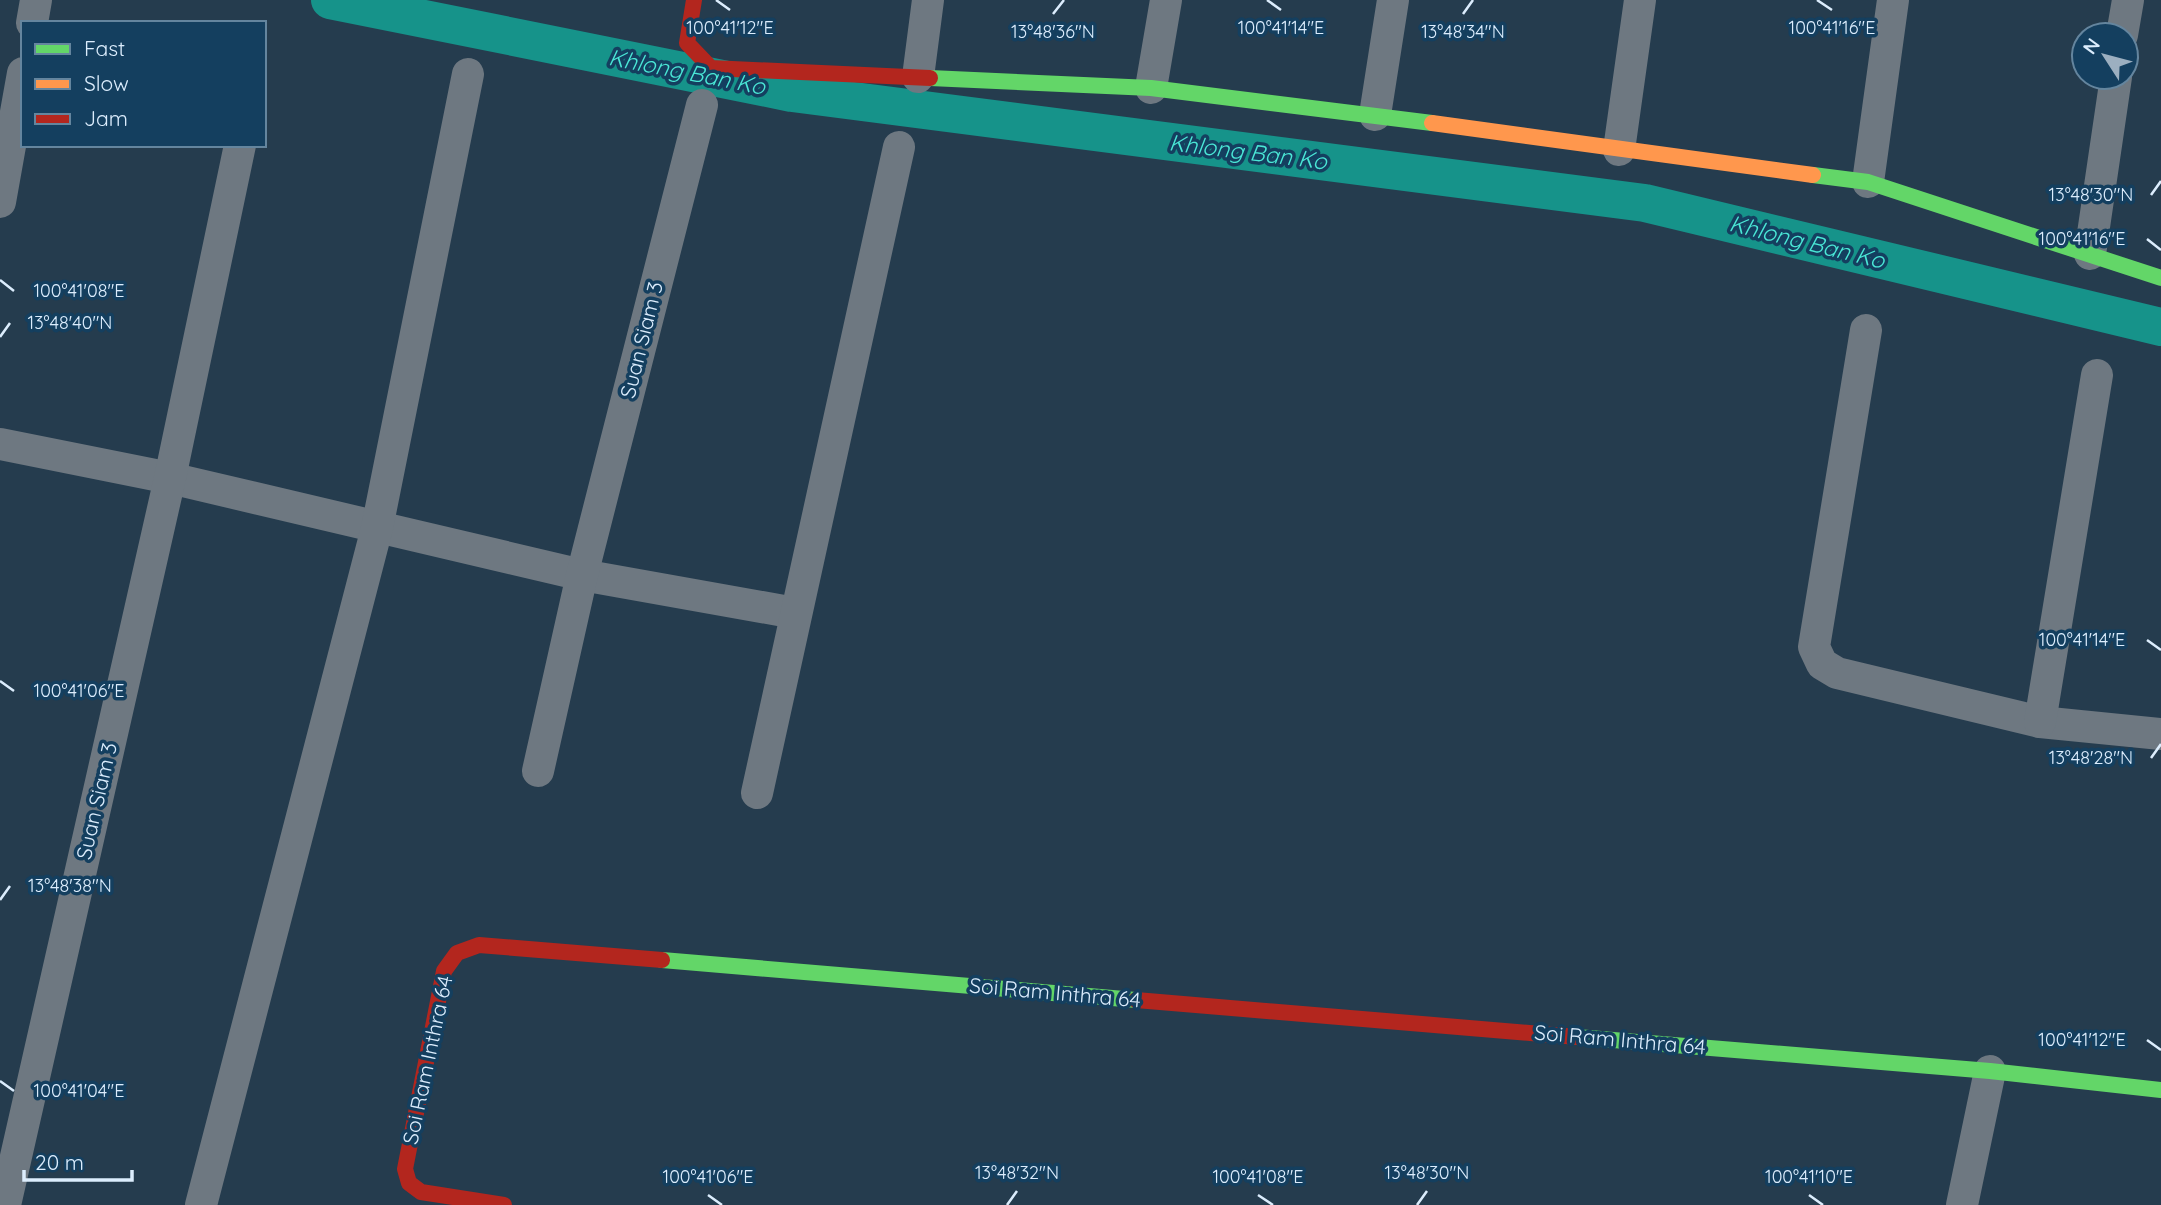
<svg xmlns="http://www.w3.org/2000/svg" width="2161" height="1205" font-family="Quicksand,sans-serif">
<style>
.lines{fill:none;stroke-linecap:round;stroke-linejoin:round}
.canal{stroke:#16938a;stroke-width:38}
.street{stroke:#6e7881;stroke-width:32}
.fast{stroke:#63d668;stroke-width:16}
.slow{stroke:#ff974d;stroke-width:16}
.jam{stroke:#b3261e;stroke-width:16}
.ticks{fill:none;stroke:#dcedfd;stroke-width:2.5}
.labels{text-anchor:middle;stroke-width:7;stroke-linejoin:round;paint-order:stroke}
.street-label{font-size:21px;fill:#dcedfd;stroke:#143f5f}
.water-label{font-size:23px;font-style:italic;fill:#4ae7d6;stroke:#143f5f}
.ticks-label{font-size:18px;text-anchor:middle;fill:#dcedfd;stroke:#143f5f;stroke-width:7;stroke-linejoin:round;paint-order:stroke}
</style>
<rect width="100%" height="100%" fill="#253c4e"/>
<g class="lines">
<path class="canal" d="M330 0 792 93 1645 203 2161 327"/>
<g class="street">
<path d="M32 23 36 0"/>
<path d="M2122 35 2128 0"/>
<path d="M918 77 928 0"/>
<path d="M1151 88 1166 0"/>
<path d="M1375 115 1393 0"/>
<path d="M1619 150 1640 0"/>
<path d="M1868 182 1893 0"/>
<path d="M0 202 23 73"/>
<path d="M2090 254 2116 77"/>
<path d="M1866 330 1814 647 1822 664 1837 673 2040 722 2161 734"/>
<path d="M0 444 170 478 582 575 795 613"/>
<path d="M2040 722 2097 375"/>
<path d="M538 771 582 575 702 105"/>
<path d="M757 793 899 147"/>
<path d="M5 1205 170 478 240 145"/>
<path d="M201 1205 377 528 468 74"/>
<path d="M1962 1205 1990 1071"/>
</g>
<g class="fast">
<path d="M930 78 1151 88 1432 123"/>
<path d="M1813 175 1868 182 2161 278"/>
<path d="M662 960 1136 1000"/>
<path d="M1577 1037 1990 1071 2161 1090"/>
</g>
<path class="slow" d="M1432 123 1813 175"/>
<g class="jam">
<path d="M694 0 687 43 711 68 930 78"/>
<path d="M1136 1000 1577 1037"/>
<path d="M504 1205 421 1192 409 1183 405 1169 444 971 457 953 479 945 662 960"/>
</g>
</g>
<path class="ticks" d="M716 0 730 10M1267 0 1281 10M1817 0 1832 10M1053 14 1064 0M1463 14 1473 0M2151 195 2161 181M2147 239 2161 250M0 280 14 291M0 337 10 323M2147 640 2161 650M0 681 14 691M2151 758 2161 744M0 900 10 886M2147 1040 2161 1050M0 1081 14 1091M708 1195 722 1205M1258 1195 1273 1205M1809 1195 1823 1205M1007 1205 1017 1191M1417 1205 1427 1191"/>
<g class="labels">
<g class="street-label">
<text transform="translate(642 340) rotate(-76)" y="7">Suan Siam 3</text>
<text transform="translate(97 801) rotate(-77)" y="7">Suan Siam 3</text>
<text transform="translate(1055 993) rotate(5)" y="7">Soi Ram Inthra 64</text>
<text transform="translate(1620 1040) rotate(5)" y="7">Soi Ram Inthra 64</text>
<text transform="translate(428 1060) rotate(-78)" y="7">Soi Ram Inthra 64</text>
</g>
<g class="water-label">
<text transform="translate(687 72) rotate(11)" y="8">Khlong Ban Ko</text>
<text transform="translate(1248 152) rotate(7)" y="8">Khlong Ban Ko</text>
<text transform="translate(1807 242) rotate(14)" y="8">Khlong Ban Ko</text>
</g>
</g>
<g class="ticks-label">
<text x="730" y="34">100°41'12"E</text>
<text x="1281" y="34">100°41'14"E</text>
<text x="1832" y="34">100°41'16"E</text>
<text x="1053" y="38">13°48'36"N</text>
<text x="1463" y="38">13°48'34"N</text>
<text x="2091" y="201">13°48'30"N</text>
<text x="2082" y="245">100°41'16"E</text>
<text x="79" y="297">100°41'08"E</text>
<text x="70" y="329">13°48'40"N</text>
<text x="2082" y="646">100°41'14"E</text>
<text x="79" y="697">100°41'06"E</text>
<text x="2091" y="764">13°48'28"N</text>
<text x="70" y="892">13°48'38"N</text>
<text x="2082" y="1046">100°41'12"E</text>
<text x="79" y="1097">100°41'04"E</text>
<text x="1017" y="1179">13°48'32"N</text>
<text x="1427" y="1179">13°48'30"N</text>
<text x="708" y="1183">100°41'06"E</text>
<text x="1258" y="1183">100°41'08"E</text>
<text x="1809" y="1183">100°41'10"E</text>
</g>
<rect x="21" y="21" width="245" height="126" fill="#143f5f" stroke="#64859e" stroke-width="2"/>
<rect x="35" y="44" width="35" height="10" fill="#63d668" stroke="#64859e" stroke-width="2"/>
<text x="84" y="56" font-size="21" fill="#dcedfd">Fast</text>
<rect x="35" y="79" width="35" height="10" fill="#ff974d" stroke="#64859e" stroke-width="2"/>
<text x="84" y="91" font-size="21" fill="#dcedfd">Slow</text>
<rect x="35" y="114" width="35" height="10" fill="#b3261e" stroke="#64859e" stroke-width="2"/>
<text x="84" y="126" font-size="21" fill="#dcedfd">Jam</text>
<g transform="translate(2105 56) rotate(306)"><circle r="33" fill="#143f5f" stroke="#64859e" stroke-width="2"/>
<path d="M0-5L12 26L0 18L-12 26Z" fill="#9cafc0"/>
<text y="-10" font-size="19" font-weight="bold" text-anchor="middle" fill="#dcedfd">N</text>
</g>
<path d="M24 1170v10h108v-10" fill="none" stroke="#dcedfd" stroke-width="3.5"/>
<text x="35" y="1170" font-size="21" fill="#dcedfd" stroke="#143f5f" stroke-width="5" paint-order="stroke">20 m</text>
</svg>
